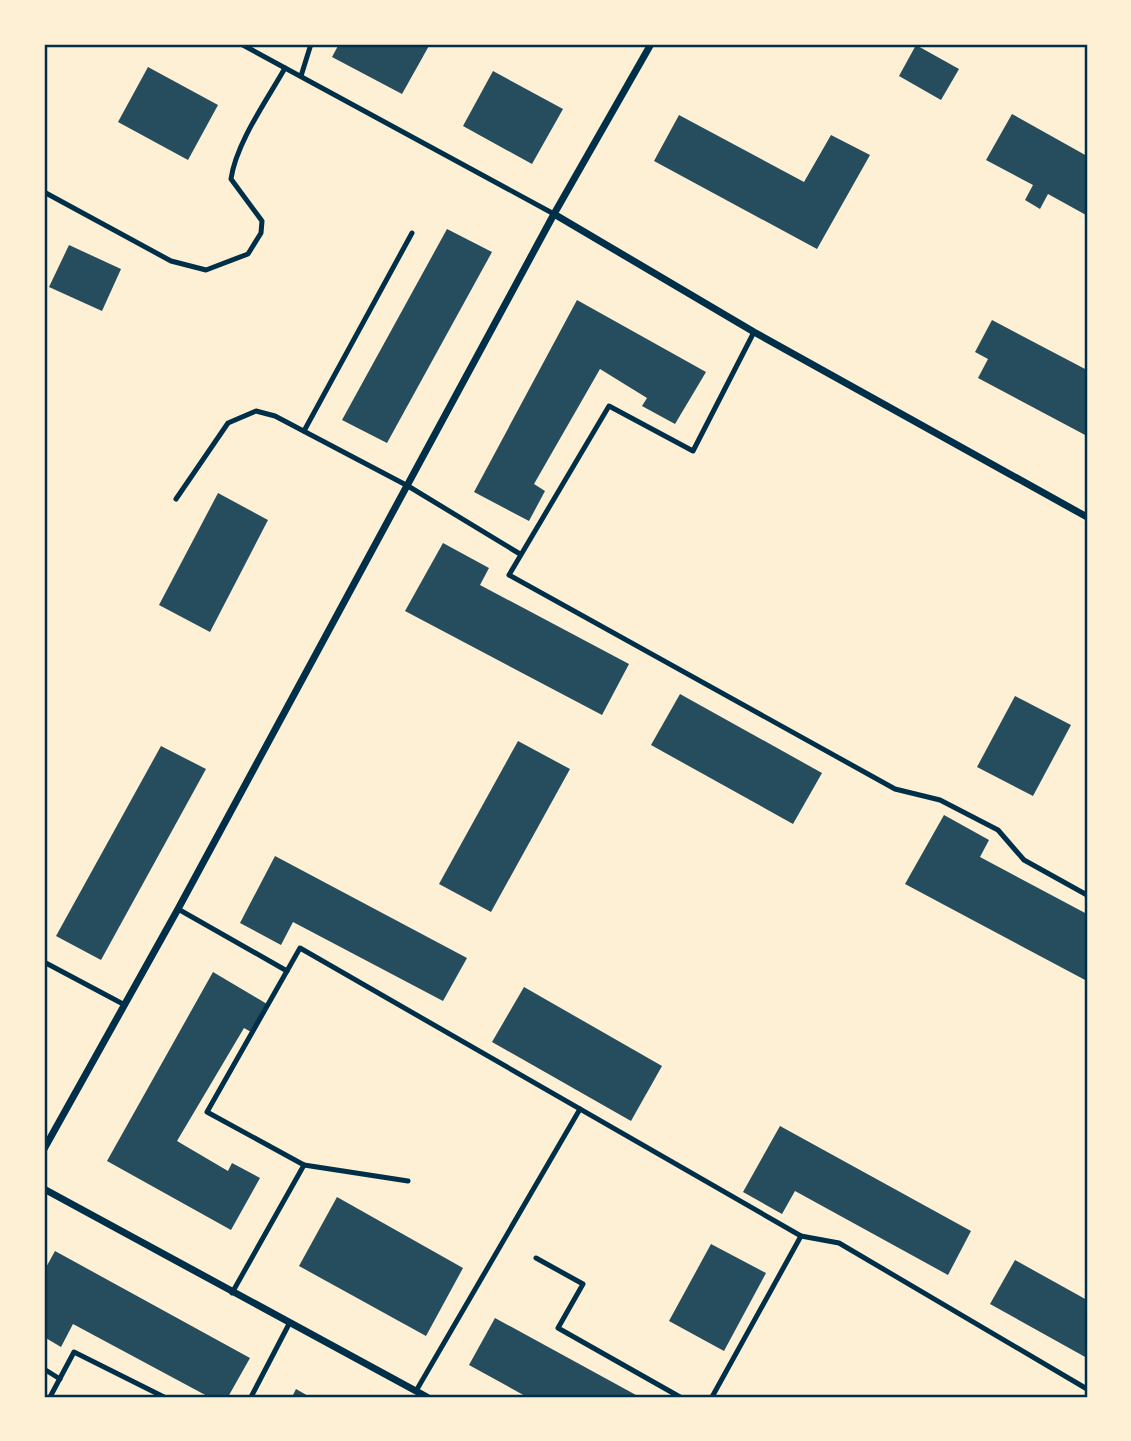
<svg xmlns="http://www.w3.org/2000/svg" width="1131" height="1441" font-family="'DejaVu Sans',sans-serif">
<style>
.building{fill:#264d5e}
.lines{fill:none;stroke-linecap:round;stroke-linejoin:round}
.service{stroke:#003049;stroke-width:5}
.minor{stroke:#003049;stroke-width:7}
.neatline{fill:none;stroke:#003049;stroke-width:2.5}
</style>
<rect width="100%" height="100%" fill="#fdf0d5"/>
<g class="building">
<path d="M339 44H430L402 94 332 57Z"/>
<path d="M916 45 959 69 941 100 899 76Z"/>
<path d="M148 67 218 105 188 160 118 122Z"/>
<path d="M493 71 563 109 532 164 463 126Z"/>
<path d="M1012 114 1087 156 1086 215 1048 194 1040 209 1025 200 1033 185 986 160Z"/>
<path d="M679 115 804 182 831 135 870 155 817 249 654 161Z"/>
<path d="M447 229 492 252 387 443 342 420Z"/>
<path d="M69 245 121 269 102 311 49 287Z"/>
<path d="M577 300 706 372 675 424 642 406 647 398 600 369 534 484 545 491 529 521 474 492Z"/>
<path d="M992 320 1087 370V436L978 378 988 359 975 352Z"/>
<path d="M218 493 268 520 210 632 159 605Z"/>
<path d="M443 543 489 568 480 585 629 664 602 715 405 611Z"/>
<path d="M680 694 822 773 793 824 651 745Z"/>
<path d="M1015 696 1071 725 1033 796 977 767Z"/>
<path d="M518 741 570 769 491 912 439 884Z"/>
<path d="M161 746 206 769 101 960 56 936Z"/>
<path d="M944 815 989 840 980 857 1087 914V981L905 884Z"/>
<path d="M275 856 467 958 443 1001 293 922 281 945 240 923Z"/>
<path d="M213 972 267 1004 251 1032 244 1028 177 1141 228 1171 232 1163 260 1178 231 1230 107 1161Z"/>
<path d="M524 987 662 1066 631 1121 492 1042Z"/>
<path d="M780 1126 971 1231 948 1275 795 1191 782 1214 743 1192Z"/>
<path d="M337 1197 463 1268 426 1336 299 1266Z"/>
<path d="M711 1244 766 1273 724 1351 669 1321Z"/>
<path d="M55 1251 250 1358 228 1397H209L73 1324 61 1347 44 1337V1271Z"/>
<path d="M1015 1260 1087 1300V1358L990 1304Z"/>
<path d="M495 1318 636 1395 634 1397H527L469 1365Z"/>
<path d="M296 1389 310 1397H292Z"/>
</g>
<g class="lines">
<g class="service">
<path d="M241 44 554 214"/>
<path d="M301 76 311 44"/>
<path d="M44 192 171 261 206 270 248 254 261 233 262 221 231 179C236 143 267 100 285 68"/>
<path d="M754 332 693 451 609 406 509 575 895 789 940 800 998 830 1024 860 1087 895"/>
<path d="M304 431 412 233"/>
<path d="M176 499 228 423 256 411 275 416 408 486 520 554"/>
<path d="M178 909 287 971"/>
<path d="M44 962 123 1004"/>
<path d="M304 1165 408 1181"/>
<path d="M536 1258 583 1284 558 1328 680 1397"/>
<path d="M232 1293 304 1165 207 1112 300 948 801 1236 839 1243 1087 1389"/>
<path d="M44 1369 60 1379"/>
<path d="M416 1391 580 1109"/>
<path d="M50 1397 74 1352 164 1397"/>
<path d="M251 1397 289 1324"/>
<path d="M712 1397 801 1236"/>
</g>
<g class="minor">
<path d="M554 214 754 332 1087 517"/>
<path d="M44 1149 178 909 554 214 651 44"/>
<path d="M44 1189 427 1397"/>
</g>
</g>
<rect width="1131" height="1441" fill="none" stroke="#fdf0d5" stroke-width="91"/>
<rect x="46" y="46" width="1040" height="1350" class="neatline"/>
</svg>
